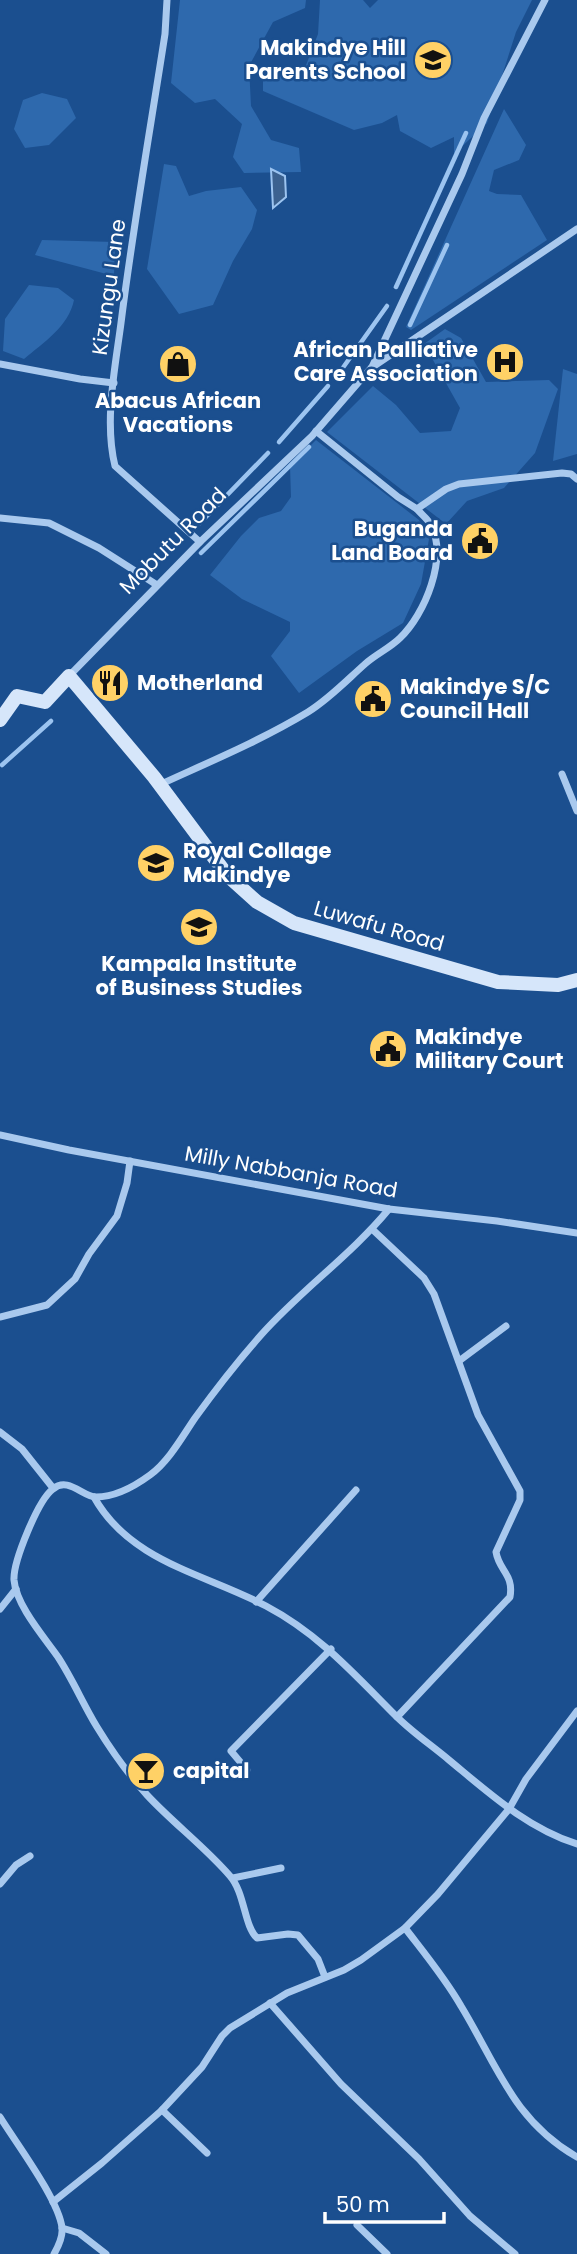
<svg xmlns="http://www.w3.org/2000/svg" width="577" height="2254" font-family="Poppins,sans-serif">
<style>
.green{fill:#2e69ad}
.water{fill:#3c6290;stroke:#9cc4f0;stroke-width:2}
.lines{fill:none;stroke-linecap:round;stroke-linejoin:round}
.stream{stroke:#9cc4f0;stroke-width:4.5}
.street{stroke:#a9c9ee;stroke-width:7}
.secondary{stroke:#d6e6fa;stroke-width:14}
.labels{text-anchor:middle;stroke-width:5;stroke-linejoin:round;paint-order:stroke}
.poi-label{font-size:21px;font-weight:bold;fill:#fff;stroke:#1b4f8f;text-anchor:start}
.street-label{font-size:21px;fill:#fff;stroke:#1b4f8f}
</style>
<rect width="100%" height="100%" fill="#1b4f8f"/>
<g class="green">
<path d="M180 0H306L305 8 273 22 249 66 251 106 271 140 299 148 301 172 244 173 233 157 242 124 215 99 195 103 171 83Z"/>
<path d="M320 0H363L370 8 378 0H532L516 32 487 123 454 154V137L431 148 400 131 397 115 382 123 354 130 263 91V77L293 70 303 73 318 34Z"/>
<path d="M42 93 67 99 76 118 49 145 25 148 14 129 23 100Z"/>
<path d="M504 109 526 145 519 160 494 170 489 191 497 194 521 195 547 240 411 330 406 327Z"/>
<path d="M164 164 176 166 189 196 206 191 241 187 257 210 252 229 233 261 213 305 179 314 147 269Z"/>
<path d="M42 240 115 242 114 276 35 255Z"/>
<path d="M29 285 58 288 74 300C69 326 43 343 24 359L3 351 5 319Z"/>
<path d="M445 329 461 338 486 382 549 380 558 389 535 453 504 488 467 501 446 524 327 432 373 386 396 405 420 433 451 431 460 408 424 344Z"/>
<path d="M563 369 577 374V454L553 461Z"/>
<path d="M316 440 419 520 429 539 421 584 403 623 357 651 299 693 271 656 290 631V622L242 599 210 575 241 536 259 518 281 511 291 497 290 466Z"/>
</g>
<path class="water" d="M271 169 285 176 286 197 273 208Z"/>
<g class="lines">
<g class="stream">
<path d="M396 287 466 133"/>
<path d="M410 325 447 245"/>
<path d="M337 376 387 306"/>
<path d="M279 442 328 386"/>
<path d="M200 523 268 453"/>
<path d="M201 553 309 447"/>
<path d="M2 765 51 721"/>
</g>
<g class="street">
<path d="M167 0 165 34C150 131 133 227 121 323 115 369 104 421 115 466L200 542"/>
<path d="M0 364 80 379 114 383"/>
<path d="M372 367 462 174 484 118 545 0"/>
<path d="M316 431 398 497 417 509 446 489 459 484 562 473 571 474 577 479"/>
<path d="M0 518 49 523 99 548 157 585"/>
<path d="M69 676 200 542 312 436 371 368 577 229"/>
<path d="M562 774 577 811"/>
<path d="M159 785C209 762 260 741 308 712 329 699 347 680 365 664 376 654 390 648 400 638 425 614 448 558 431 525 428 519 421 514 417 509"/>
<path d="M0 1135 69 1150 389 1209 497 1221 577 1233"/>
<path d="M372 1229 424 1278 434 1294 478 1415 520 1491V1500L496 1552C499 1571 514 1574 510 1597L397 1717"/>
<path d="M0 1317 47 1305 75 1279 89 1254 117 1216 127 1183 130 1161"/>
<path d="M459 1361 506 1326"/>
<path d="M0 1432 22 1449 53 1488"/>
<path d="M94 1497C130 1562 206 1574 266 1606 319 1634 354 1674 396 1716 412 1732 431 1745 449 1760 489 1793 527 1828 577 1844"/>
<path d="M256 1602 356 1490"/>
<path d="M0 1609 16 1589"/>
<path d="M247 1770 231 1751 331 1649"/>
<path d="M233 1878 281 1868"/>
<path d="M0 1884 16 1865 30 1856"/>
<path d="M405 1928C425 1954 445 1978 461 2006 497 2065 513 2120 577 2157"/>
<path d="M325 1977 318 1959 298 1935 288 1934 257 1938C244 1926 245 1893 230 1876 205 1847 173 1823 147 1795 129 1775 111 1750 97 1727 83 1704 73 1680 58 1657 44 1637 16 1605 14 1580 13 1562 38 1500 53 1489 68 1476 83 1497 96 1497 115 1497 135 1486 150 1475 169 1461 182 1437 195 1418 216 1389 238 1361 261 1335 301 1290 351 1255 389 1209"/>
<path d="M270 2003 341 2084 419 2159 470 2216 515 2254"/>
<path d="M162 2110 207 2153"/>
<path d="M0 2117C16 2143 59 2200 62 2228 63 2237 58 2247 54 2254"/>
<path d="M53 2202 102 2163 162 2110 202 2067 222 2036 230 2028 287 1993 344 1970 361 1960 405 1928 438 1894 509 1809 526 1779 577 1711"/>
<path d="M357 2225 387 2254"/>
<path d="M62 2228 79 2233 106 2254"/>
</g>
<path class="secondary" d="M0 720 17 696 45 702 69 676 154 777 227 875 257 902 294 923 498 982 558 985 577 980"/>
</g>
<defs>
<symbol id="school-disc" viewBox="-11 -11 22 22"><circle r="9.5" fill="#ffd166" stroke="#1b4f8f"/><path d="M0-5L7-2L0 1L-7-2ZM-4 1L0 2.5L4 1V4Q0 6-4 4Z" fill="#111"/></symbol>
<symbol id="hospital-disc" viewBox="-11 -11 22 22"><circle r="9.5" fill="#ffd166" stroke="#1b4f8f"/><path d="M-5-5h3v3.5h4V-5h3V5h-3V1.5h-4V5h-3Z" fill="#111"/></symbol>
<symbol id="shop-disc" viewBox="-11 -11 22 22"><circle r="9.5" fill="#ffd166" stroke="#1b4f8f"/><path d="M-5-2.5h2.3a2.7 3.5 0 0 1 5.4 0H5L5.5 6h-11ZM-1.5-2.5h3a1.5 2.3 0 0 0-3 0Z" fill="#111"/></symbol>
<symbol id="civic-disc" viewBox="-11 -11 22 22"><circle r="9.5" fill="#ffd166" stroke="#1b4f8f"/><path d="M-.6-6.5H3V-4.5H.6V-3L4-1V1h2V6H-6V1h2V-1L-.6-3ZM-1.2 2.5V6h2.4V2.5Z" fill="#111"/></symbol>
<symbol id="restaurant-disc" viewBox="-11 -11 22 22"><circle r="9.5" fill="#ffd166" stroke="#1b4f8f"/><path d="M-5-6h1v4h1v-4h1v4h1v-4h1v5L-1.5 .5V6h-2V.5L-5-1ZM5-6V6H3V1.5H1.5Q1.5-4 5-6Z" fill="#111"/></symbol>
<symbol id="university-disc" viewBox="-11 -11 22 22"><circle r="9.5" fill="#ffd166" stroke="#1b4f8f"/><path d="M0-5L7-2L0 1L-7-2ZM-4 1L0 2.5L4 1V4Q0 6-4 4Z" fill="#111"/></symbol>
<symbol id="bar-disc" viewBox="-11 -11 22 22"><circle r="9.5" fill="#ffd166" stroke="#1b4f8f"/><path d="M-6-5H6L.8 .8V4.5H3.5V6h-7V4.5H-.8V.8Z" fill="#111"/></symbol>
</defs>
<g fill-rule="evenodd">
<use href="#school-disc" x="411" y="38" width="44" height="44"/>
<use href="#hospital-disc" x="483" y="340" width="44" height="44"/>
<use href="#shop-disc" x="156" y="342" width="44" height="44"/>
<use href="#civic-disc" x="458" y="519" width="44" height="44"/>
<use href="#restaurant-disc" x="88" y="661" width="44" height="44"/>
<use href="#civic-disc" x="351" y="677" width="44" height="44"/>
<use href="#university-disc" x="134" y="841" width="44" height="44"/>
<use href="#school-disc" x="177" y="905" width="44" height="44"/>
<use href="#civic-disc" x="366" y="1027" width="44" height="44"/>
<use href="#bar-disc" x="124" y="1749" width="44" height="44"/>
</g>
<g class="labels">
<g class="poi-label">
<text x="406" y="55" text-anchor="end">Makindye Hill<tspan x="406" dy="24">Parents School</tspan></text>
<text x="478" y="357" text-anchor="end">African Palliative<tspan x="478" dy="24">Care Association</tspan></text>
<text x="178" y="408" text-anchor="middle">Abacus African<tspan x="178" dy="24">Vacations</tspan></text>
<text x="453" y="536" text-anchor="end">Buganda<tspan x="453" dy="24">Land Board</tspan></text>
<text x="137" y="690">Motherland</text>
<text x="400" y="694">Makindye S/C<tspan x="400" dy="24">Council Hall</tspan></text>
<text x="183" y="858">Royal Collage<tspan x="183" dy="24">Makindye</tspan></text>
<text x="199" y="971" text-anchor="middle">Kampala Institute<tspan x="199" dy="24">of Business Studies</tspan></text>
<text x="415" y="1044">Makindye<tspan x="415" dy="24">Military Court</tspan></text>
<text x="173" y="1778">capital</text>
</g>
<g class="street-label">
<text transform="translate(109 287) rotate(-82)" y="7">Kizungu Lane</text>
<text transform="translate(173 541) rotate(-45)" y="7">Mobutu Road</text>
<text transform="translate(379 926) rotate(16)" y="7">Luwafu Road</text>
<text transform="translate(291 1172) rotate(10)" y="7">Milly Nabbanja Road</text>
</g>
</g>
<path d="M325 2212v10h119v-10" fill="none" stroke="#ffffff" stroke-width="3.5"/>
<text x="336" y="2212" font-size="21" fill="#ffffff" stroke="#1b4f8f" stroke-width="5" paint-order="stroke">50 m</text>
</svg>
